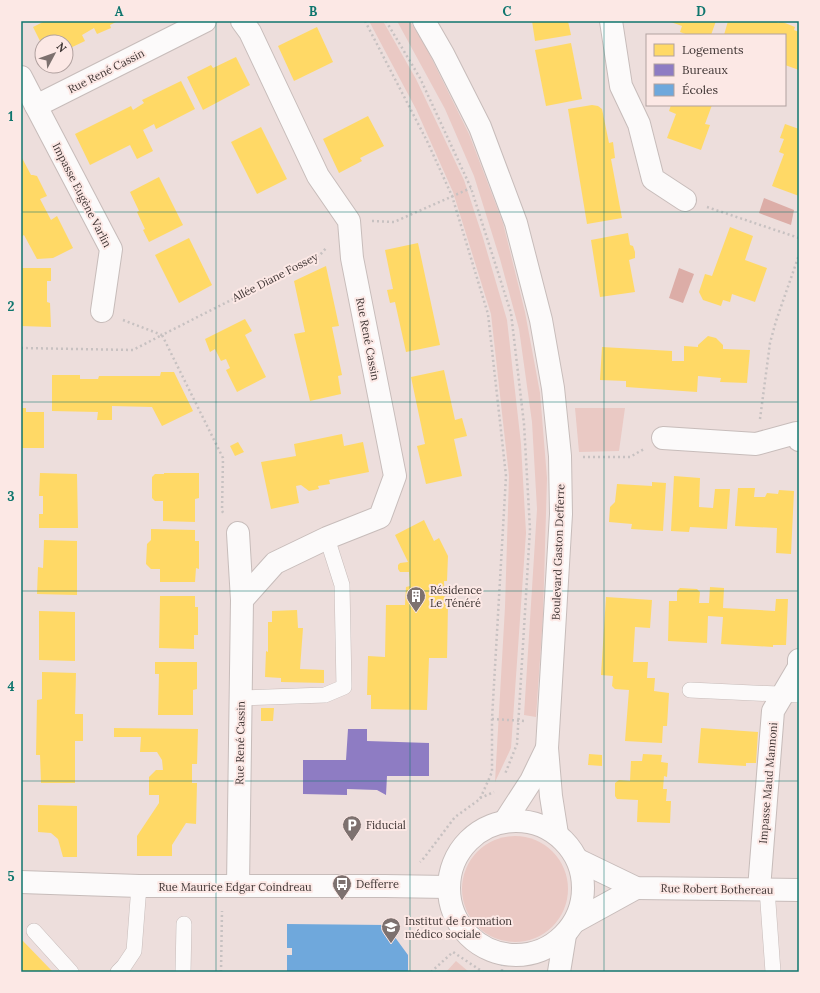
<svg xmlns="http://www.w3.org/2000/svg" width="820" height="993" font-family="Lora,serif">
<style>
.green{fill:#eac9c4}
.water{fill:#dcada7}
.homes{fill:#ffd966}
.offices{fill:#8e7cc3}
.schools{fill:#6fa8dc}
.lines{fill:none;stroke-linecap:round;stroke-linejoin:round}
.lane-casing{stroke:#c7bcba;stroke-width:16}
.street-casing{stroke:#c7bcba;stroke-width:24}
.secondary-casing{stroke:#c7bcba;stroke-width:24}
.path{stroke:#c7c1c1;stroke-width:2.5;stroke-dasharray:2 3;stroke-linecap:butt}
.lane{stroke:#fcfafa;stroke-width:15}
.street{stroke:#fcfafa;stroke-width:22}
.secondary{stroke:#fcfafa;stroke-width:22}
.grid{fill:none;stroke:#0f766e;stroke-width:1;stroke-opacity:0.55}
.labels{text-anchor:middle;stroke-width:4;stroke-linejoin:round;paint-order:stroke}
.street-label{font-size:11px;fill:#403635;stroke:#fce8e5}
.poi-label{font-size:11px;fill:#403635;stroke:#fce8e5;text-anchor:start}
.neatline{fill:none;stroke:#0f766e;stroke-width:1.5}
.grid-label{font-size:13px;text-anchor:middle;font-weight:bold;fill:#0f766e}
</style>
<rect width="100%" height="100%" fill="#eddedc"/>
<g class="green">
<path d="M369 21H383L416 79 464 180 483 238 507 320 521 444 526 533 511 748 495 782 505 607 509 476 491 314 453 192 416 109Z"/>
<path d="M397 21H410L426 47 469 134 503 223 525 312 540 393 547 478 543 616 536 717 524 715 537 509 532 422 519 329 500 259 474 176 445 109Z"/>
<path d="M575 408H625L619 451 579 452Z"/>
<circle cx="515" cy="889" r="53"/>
<path d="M456 961 469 972H446Z"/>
</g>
<g class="water">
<path d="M764 198 794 210 791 225 759 213Z"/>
<path d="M679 268 694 274 683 303 669 298Z"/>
</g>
<g class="homes">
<path d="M45 21H118L110 25 111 28 97 34 94 28 82 35 85 41 66 50V42H42V45L33 27Z"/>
<path d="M532 21H568L571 35 535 41Z"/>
<path d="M668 21H716L711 35H688L680 32 682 26Z"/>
<path d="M728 21H774L779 23 780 21 795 27 794 30 799 32V70L785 65V35H724Z"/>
<path d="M317 27 333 62 294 81 278 46Z"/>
<path d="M571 43 582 99 546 106 535 50Z"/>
<path d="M236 57 250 85 203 110 187 77 211 65 213 68Z"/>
<path d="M181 81 195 109 156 129 154 124 143 130 153 151 137 159 130 145 90 165 75 134 131 106 133 110 144 103 142 100Z"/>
<path d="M592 105 598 106 602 109 609 143 613 142 615 158 611 159 622 218 587 224 568 109Z"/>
<path d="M671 105H712L705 124 710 125 701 150 667 138 676 114 669 111Z"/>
<path d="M368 116 384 146 360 158 362 161 339 173 323 139Z"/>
<path d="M785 124 799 129V196L772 186 784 154 779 152 784 139 780 138Z"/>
<path d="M261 127 287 179 257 194 231 142Z"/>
<path d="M21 156 31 175H33L37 176 47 196 40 199 51 220 57 216 73 248 53 258 37 259 24 235 21 237Z"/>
<path d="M159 177 183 225 149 242 143 230 145 229 137 212 139 211 130 192Z"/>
<path d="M730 227 753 236 745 260 767 268 755 302 732 294 730 302 723 300 721 306 703 300 699 292 705 274 712 276Z"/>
<path d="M628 233 630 245 633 246 635 252V258L629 260 635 292 600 297 591 240Z"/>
<path d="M189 238 212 285 179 303 155 255Z"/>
<path d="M418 243 440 345 406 352 395 302 390 303 387 290 393 289 385 250Z"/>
<path d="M326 266 339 326 332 327 342 375 338 376 341 394 310 401 294 334 305 332 294 281Z"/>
<path d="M21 268H51V281H47V302L50 303 51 327 21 326Z"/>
<path d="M245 319 252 331 245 335 266 377 237 392 226 370 230 368 226 359 221 361 215 349 210 352 205 339Z"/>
<path d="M708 336 716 338 723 345V349L750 350 747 383 720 382 721 378 698 376 697 392 626 387V381L600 380 602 347 672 351V361H684V346L698 347V345Z"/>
<path d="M444 370 455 420 462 418 467 436 454 439 462 476 426 484 417 446 425 444 411 377Z"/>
<path d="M161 372H174L193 411 162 426 152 407 112 406V420H97L98 412 52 411V375H80V379H98L99 376H160Z"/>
<path d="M21 408H26V412H44V448H21Z"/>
<path d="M342 434 344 446 363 442 369 472 329 480 330 484 318 486 319 489 309 491 301 485 296 486 299 503 271 509 261 462 296 456 294 444Z"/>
<path d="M238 442 244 452 235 456 230 446Z"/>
<path d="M40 473 77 474 78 528H39V514H43V496H39Z"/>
<path d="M164 473H199V498L195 499V522L163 521V501H155L152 498V477L155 474H164Z"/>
<path d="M674 476 700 478 699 507 713 508 715 489H730L727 529 690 527 689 532 671 531Z"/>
<path d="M652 482 666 483 663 531 631 529 632 524 609 522 610 507 615 502 617 484 652 486Z"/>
<path d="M738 488H755L754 497H765L767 493 778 494 779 490 794 491 791 554 776 553 777 528 735 526Z"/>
<path d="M424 520 434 541 439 538 448 556 447 581H444L445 605H448L447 658H429L427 710 371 709V695H367L368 656 385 657 386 605H405L406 587 410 586 409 572H400L398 569V565L400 563 408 562 395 535Z"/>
<path d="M151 529 195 530V541H199V569L196 568 195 582H160V569H151L146 564 147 544 151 540Z"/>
<path d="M44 540 77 541V595L37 594 38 567 43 568Z"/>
<path d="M710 587 724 588 723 608 775 611 776 599H788L786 645H773V647L721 644 723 617 708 616 707 643 668 641 669 601H677V591L680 588 697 589 700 592 699 603H709Z"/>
<path d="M160 596H195V607H198V635H194V649L159 648Z"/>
<path d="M606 597 652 600 650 628 635 627 633 662H648L647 678H655L654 691 669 693 667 726H663L662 743 625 741 629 690 615 689 612 686 613 676 601 675Z"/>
<path d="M297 610 298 628H303L300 669 324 670V683L281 682V678L265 677 266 651 268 652V622H272V611Z"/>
<path d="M39 611 75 612V661L39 660Z"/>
<path d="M155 662H197V689L193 690V715H158L159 674H155Z"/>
<path d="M42 672 76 673 75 714H83V741H75V783H41L40 755H36L37 700 42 699Z"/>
<path d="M261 708H274L273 721H261Z"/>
<path d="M114 728 198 729 197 764H192V783H197L196 824 186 823 172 845V856H137V836L159 803V795H149V777L156 770H163L162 760 157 752H140L141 737H114Z"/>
<path d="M701 728 758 732 756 763H746V766L698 763Z"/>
<path d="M589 754 602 755V766L588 765Z"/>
<path d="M643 754 662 755 661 762 668 763 667 777 664 776 663 789H667L666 801H671L670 823 637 822 638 800 617 799 615 796V783L619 780 630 781 631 761H642Z"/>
<path d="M38 805 77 806V857H63L58 839 51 833 38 832Z"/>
<path d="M21 939 53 972H21Z"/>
</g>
<path class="offices" d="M348 729H367V741L429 743V776H387L386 795 377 790 347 789V795L303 794V760H346Z"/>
<path class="schools" d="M287 924 386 925 408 955V972H287V955H292V948H287Z"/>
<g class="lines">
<defs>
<g id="lane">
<path d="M690 690 799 695"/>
<path d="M240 698 325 695 344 687 342 585 327 538"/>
<path d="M767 889 773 972"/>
<path d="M34 931 71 972"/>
<path d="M118 972 124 966 134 951 139 886"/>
<path d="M183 972 184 924"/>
</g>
<g id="street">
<path d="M611 21 621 86 639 124 653 179 685 200"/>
<path d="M21 77 36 106 205 21"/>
<path d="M36 106 111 249 102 311"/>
<path d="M663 438 756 444 796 433 799 440"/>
<path d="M238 533 242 600"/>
<path d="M578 860 636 888 799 890"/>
<path d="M21 882 139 886H385L448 887"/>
<path d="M238 886 242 600 275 563 327 538 380 517 395 476 352 258 349 221 318 176 250 32 242 21"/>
<path d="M759 889 773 711 799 667V660"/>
<path d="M576 921 636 888"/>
</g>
<g id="secondary">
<path d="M424 21 443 54 480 127 516 223 541 320 553 388 560 456 561 514 547 748 551 796 557 834"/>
<circle cx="516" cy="888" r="67"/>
<path d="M505 821 531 781 547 748"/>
<path d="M559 972 565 935"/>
</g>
</defs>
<use href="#lane" class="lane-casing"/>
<use href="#street" class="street-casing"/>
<use href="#secondary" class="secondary-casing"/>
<g class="path">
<path d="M365 21 427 141 452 196 488 314 506 476 492 719V772L480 799 455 817 424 858 420 862"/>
<path d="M386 21 420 78 471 188 511 313 524 424 530 529 517 744 505 774"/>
<path d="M707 207 799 238"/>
<path d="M372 221 394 222 471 188"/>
<path d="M123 320 162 335 320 255 327 247"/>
<path d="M21 348 133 350 162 335 223 458 222 511 224 514"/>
<path d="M760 419 770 343 776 321 799 255"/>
<path d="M583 457H630L644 449"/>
<path d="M492 719 525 721"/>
<path d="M480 798 494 792"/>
<path d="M502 954V972"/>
<path d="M221 972 222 911"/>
<path d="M431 972 453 952 483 972"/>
</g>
<use href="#lane" class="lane"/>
<use href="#street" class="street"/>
<use href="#secondary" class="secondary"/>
</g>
<path class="grid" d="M216 21V972M410 21V972M604 21V972M21 212H799M21 402H799M21 591H799M21 781H799"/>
<defs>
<symbol id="building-pin" viewBox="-11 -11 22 30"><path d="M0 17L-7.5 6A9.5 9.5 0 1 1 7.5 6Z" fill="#7d716f" stroke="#fce8e5"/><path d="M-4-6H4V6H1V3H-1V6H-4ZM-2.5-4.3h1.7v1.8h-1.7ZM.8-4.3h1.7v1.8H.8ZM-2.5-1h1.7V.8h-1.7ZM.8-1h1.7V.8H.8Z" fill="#fff"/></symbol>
<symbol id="parking-pin" viewBox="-11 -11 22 30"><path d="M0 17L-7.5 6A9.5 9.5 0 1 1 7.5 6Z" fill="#7d716f" stroke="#fce8e5"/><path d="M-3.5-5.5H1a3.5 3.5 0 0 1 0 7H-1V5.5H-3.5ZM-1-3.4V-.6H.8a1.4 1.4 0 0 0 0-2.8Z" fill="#fff"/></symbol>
<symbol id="bus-pin" viewBox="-11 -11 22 30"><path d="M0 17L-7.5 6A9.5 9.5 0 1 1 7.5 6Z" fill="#7d716f" stroke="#fce8e5"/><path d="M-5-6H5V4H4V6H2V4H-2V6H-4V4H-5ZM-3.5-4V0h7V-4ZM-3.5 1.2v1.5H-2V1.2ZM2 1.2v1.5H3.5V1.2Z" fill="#fff"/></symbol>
<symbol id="university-pin" viewBox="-11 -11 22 30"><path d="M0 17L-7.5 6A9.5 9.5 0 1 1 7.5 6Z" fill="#7d716f" stroke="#fce8e5"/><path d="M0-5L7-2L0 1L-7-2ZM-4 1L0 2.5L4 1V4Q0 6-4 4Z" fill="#fff"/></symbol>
</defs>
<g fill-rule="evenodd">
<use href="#building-pin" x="405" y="585" width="22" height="30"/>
<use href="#parking-pin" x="341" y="814" width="22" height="30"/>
<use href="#bus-pin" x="331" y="873" width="22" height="30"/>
<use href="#university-pin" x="380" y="916" width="22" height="30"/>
</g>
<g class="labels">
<g class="street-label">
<text transform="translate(106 71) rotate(-27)" y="4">Rue René Cassin</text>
<text transform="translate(82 195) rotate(63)" y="4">Impasse Eugène Varlin</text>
<text transform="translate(275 277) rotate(-27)" y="4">Allée Diane Fossey</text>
<text transform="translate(368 339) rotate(79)" y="4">Rue René Cassin</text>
<text transform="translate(558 552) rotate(-88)" y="4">Boulevard Gaston Defferre</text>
<text transform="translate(240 743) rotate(-89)" y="4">Rue René Cassin</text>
<text transform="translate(768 783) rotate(-85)" y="4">Impasse Maud Mannoni</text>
<text x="235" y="891">Rue Maurice Edgar Coindreau</text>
<text transform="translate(717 889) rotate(1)" y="4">Rue Robert Bothereau</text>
</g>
<g class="poi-label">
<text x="430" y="594">Résidence<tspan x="430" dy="13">Le Ténéré</tspan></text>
<text x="366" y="829">Fiducial</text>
<text x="356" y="888">Defferre</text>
<text x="405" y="925">Institut de formation<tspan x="405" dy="13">médico sociale</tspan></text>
</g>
</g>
<rect width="820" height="993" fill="none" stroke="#fce8e5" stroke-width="44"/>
<rect x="646" y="34" width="140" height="72" fill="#fce8e5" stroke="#b1a19f"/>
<rect x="654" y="44" width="20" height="12" fill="#ffd966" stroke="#b1a19f"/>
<text x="682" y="54" font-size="12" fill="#403635">Logements</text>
<rect x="654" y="64" width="20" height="12" fill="#8e7cc3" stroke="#b1a19f"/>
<text x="682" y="74" font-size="12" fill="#403635">Bureaux</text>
<rect x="654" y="84" width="20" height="12" fill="#6fa8dc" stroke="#b1a19f"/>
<text x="682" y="94" font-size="12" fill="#403635">Écoles</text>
<g transform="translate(54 54) rotate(49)"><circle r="19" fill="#fce8e5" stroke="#b1a19f"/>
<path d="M0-3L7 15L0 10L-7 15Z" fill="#7d716f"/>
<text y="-6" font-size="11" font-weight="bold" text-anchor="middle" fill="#403635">N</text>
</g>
<rect x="22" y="22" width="776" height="949" class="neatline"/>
<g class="grid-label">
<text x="119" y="16">A</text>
<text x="313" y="16">B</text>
<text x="507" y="16">C</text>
<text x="701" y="16">D</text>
<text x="11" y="121">1</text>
<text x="11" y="311">2</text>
<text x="11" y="501">3</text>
<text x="11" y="691">4</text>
<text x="11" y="881">5</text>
</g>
</svg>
